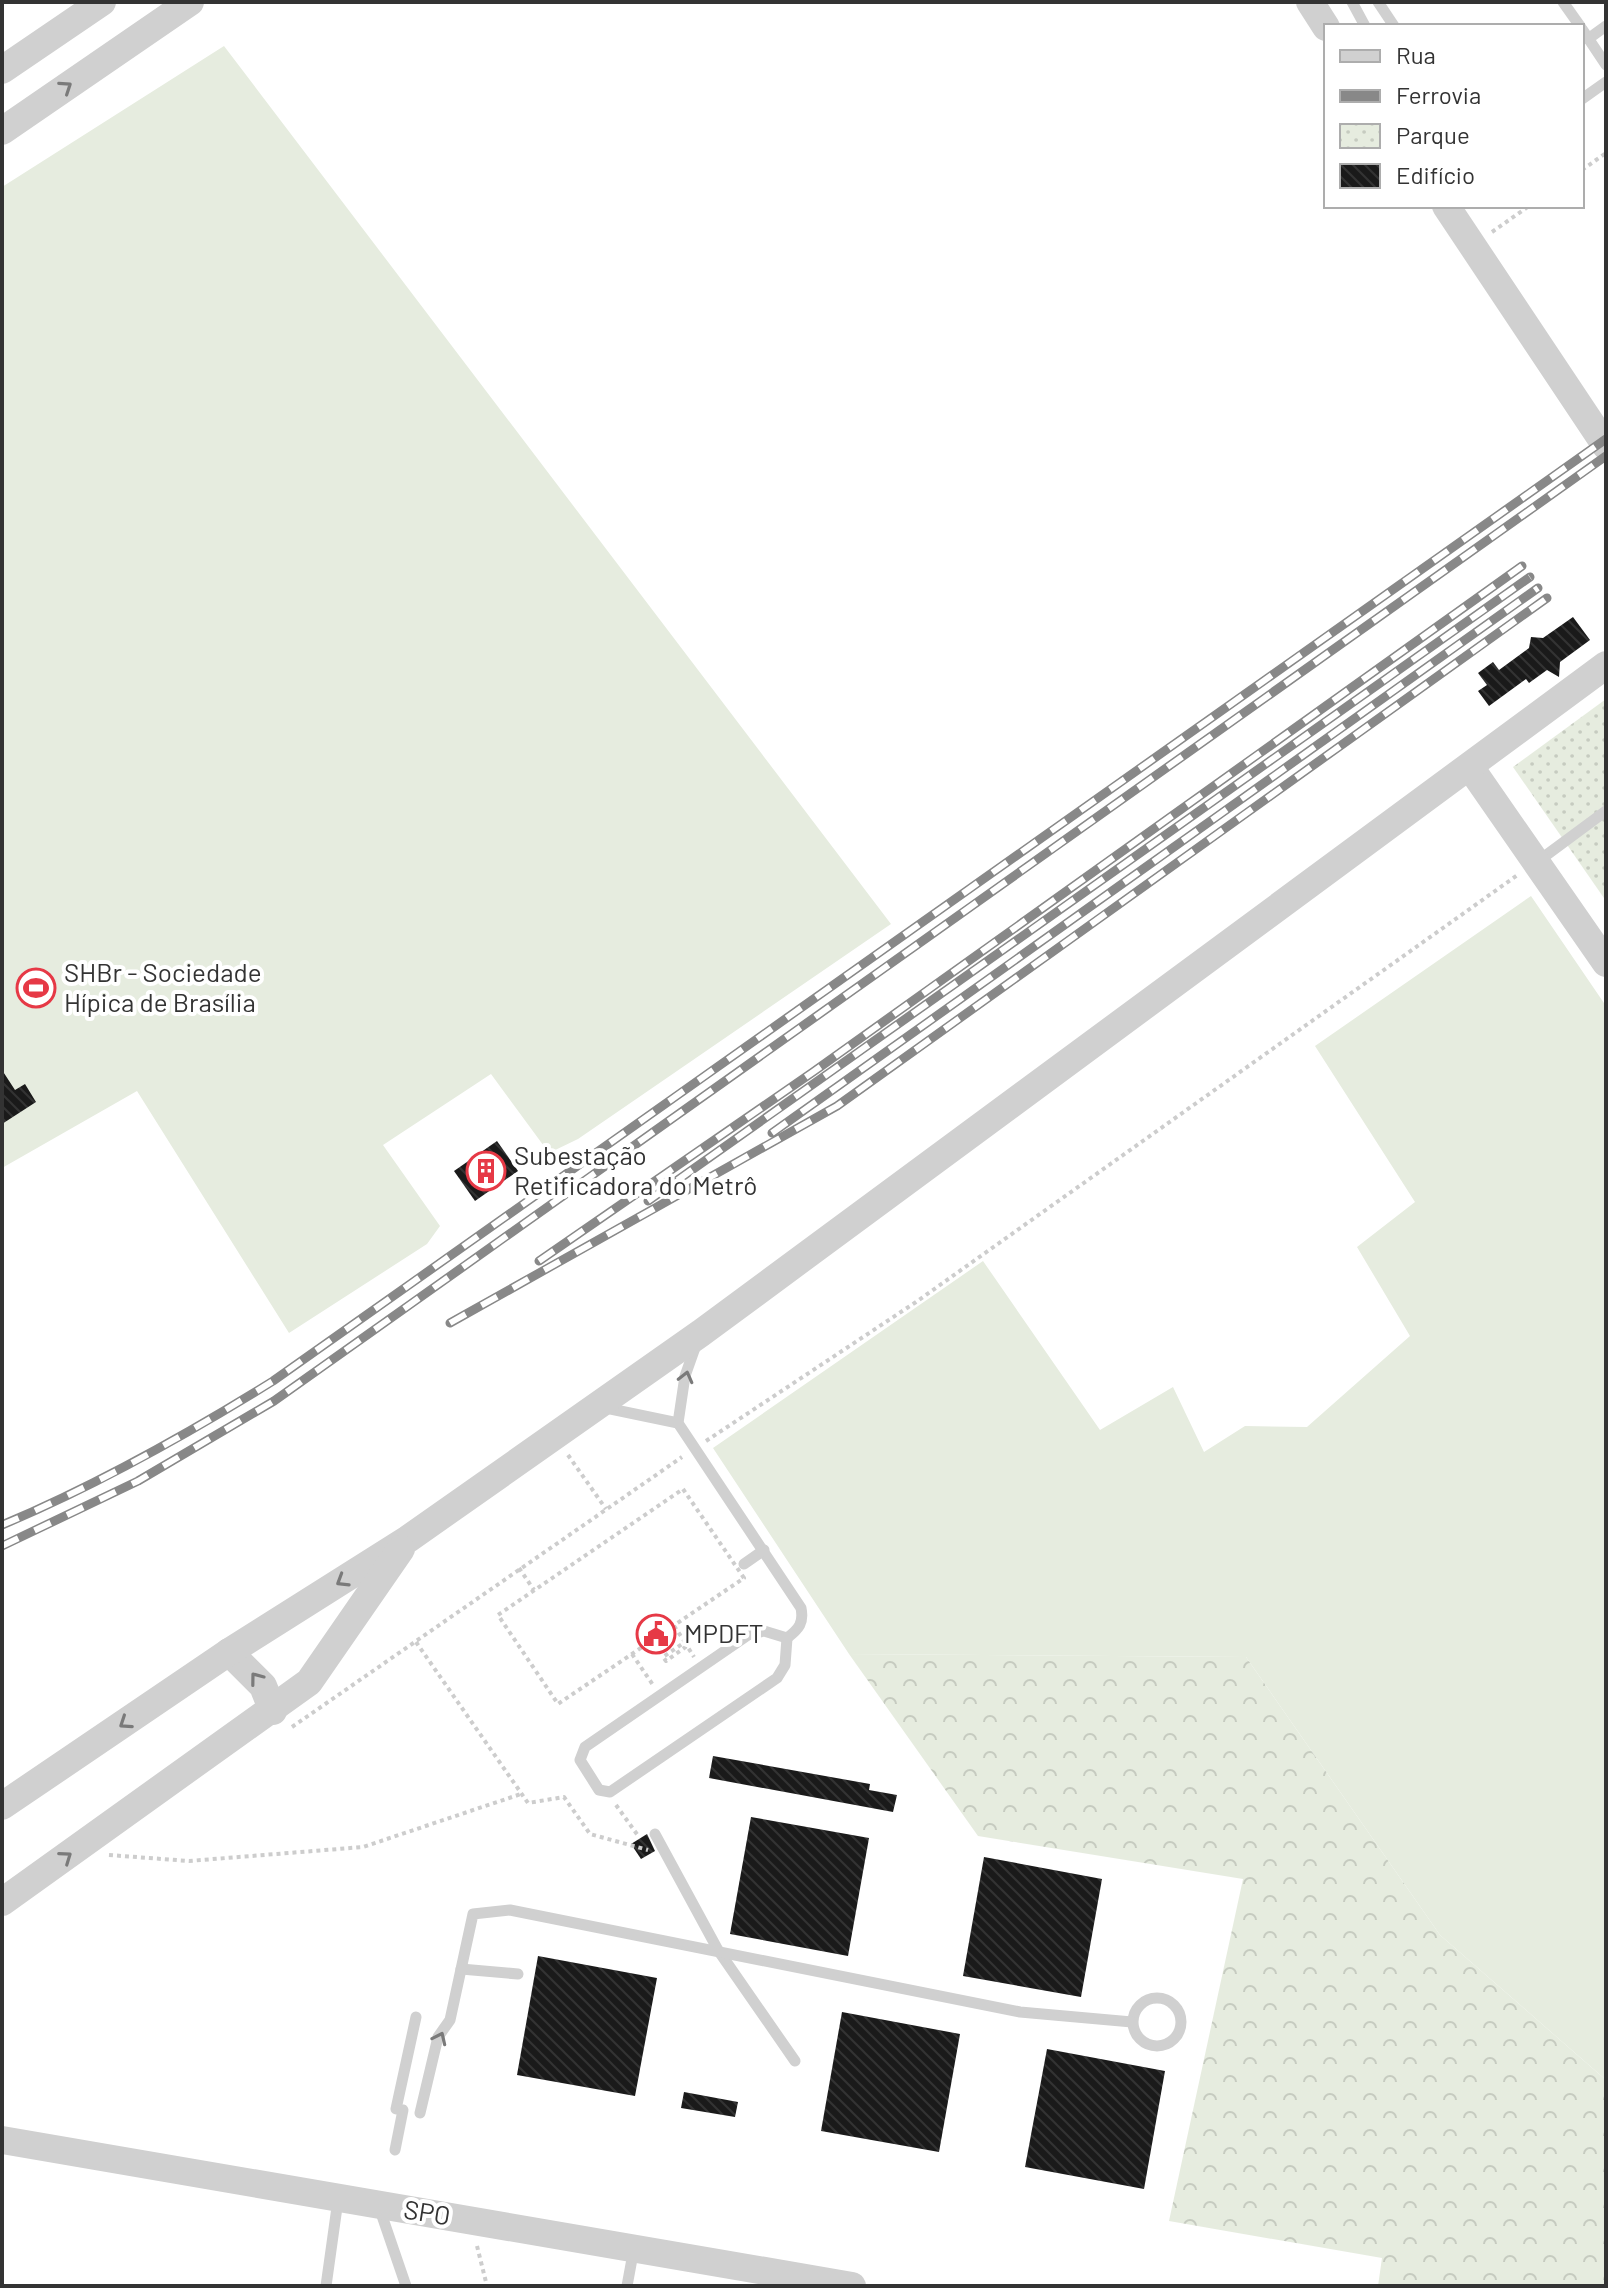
<svg xmlns="http://www.w3.org/2000/svg" width="1608" height="2288" font-family="Barlow,sans-serif">
<style>
.green{fill:#e6ecdf}
.forest{fill:url(#forest-crowns)}
.park{fill:url(#park-dots)}
.building{fill:url(#building-back-hatch)}
.lines{fill:none;stroke-linecap:round;stroke-linejoin:round}
.path{stroke:#cdcdcd;stroke-width:4;stroke-dasharray:4 4;stroke-linecap:butt}
.service{stroke:#d0d0d0;stroke-width:11}
.tertiary{stroke:#d0d0d0;stroke-width:28}
.rail-casing{stroke:#888;stroke-width:9}
.rail{stroke:#fff;stroke-width:6;stroke-dasharray:18;stroke-linecap:butt}
.oneway{stroke:#7a7a7a}
.labels{text-anchor:middle;stroke-width:8;stroke-linejoin:round;paint-order:stroke}
.poi-label{font-size:26px;fill:#333;stroke:#fff;text-anchor:start}
.street-label{font-size:26px;fill:#333;stroke:#fff}
</style>
<defs>
<pattern id="forest-crowns" width="20" height="18" patternUnits="userSpaceOnUse" patternTransform="scale(2)"><rect width="20" height="18" fill="#e6ecdf"/><path d="M2 6a3 3 0 1 1 6 0M12 15a3 3 0 1 1 6 0" fill="none" stroke="#c6cbc0"/></pattern>
<pattern id="park-dots" width="8" height="8" patternUnits="userSpaceOnUse" patternTransform="scale(2)"><rect width="8" height="8" fill="#e6ecdf"/><path d="M2 2h.1M6 6h.1" fill="none" stroke="#c6cbc0" stroke-width="1.8" stroke-linecap="round"/></pattern>
<pattern id="building-back-hatch" width="6" height="6" patternUnits="userSpaceOnUse" patternTransform="scale(2)"><rect width="6" height="6" fill="#1a1a1a"/><path d="M-1 5l2 2M0 0l6 6M5-1l2 2" fill="none" stroke="#333"/></pattern>
</defs>
<rect width="100%" height="100%" fill="#fff"/>
<g class="green">
<path d="M224 46 891 924 578 1139 549 1153 491 1074 383 1145 440 1226 427 1244 289 1333 137 1091 2 1168V187Z"/>
<path d="M1531 896 1606 1006V2080L1440 1935 1246 1657 849 1654 713 1448 983 1261 1100 1430 1173 1387 1204 1452 1245 1426 1307 1427 1410 1336 1357 1247 1415 1202 1315 1046Z"/>
</g>
<path class="forest" d="M849 1654 1246 1657 1440 1935 1606 2080V2286H1378L1382 2258 1169 2221 1243 1879 978 1836Z"/>
<path class="park" d="M1606 699V901L1513 767Z"/>
<g class="building">
<path d="M1573 617 1590 640 1560 662 1559 677 1547 670 1529 683 1526 679 1489 706 1478 691 1487 685 1478 673 1493 662 1499 670 1529 648 1531 637 1543 638Z"/>
<path d="M2 1070 15 1090 25 1084 36 1102 2 1124Z"/>
<path d="M497 1141 518 1171 475 1201 454 1171Z"/>
<path d="M713 1756 870 1784 869 1790 897 1795 893 1812 709 1778Z"/>
<path d="M751 1817 869 1838 848 1956 730 1934Z"/>
<path d="M647 1834 655 1851 641 1859 631 1844Z"/>
<path d="M984 1857 1102 1879 1081 1997 963 1976Z"/>
<path d="M538 1956 657 1978 635 2096 517 2075Z"/>
<path d="M842 2012 960 2034 939 2152 821 2131Z"/>
<path d="M1047 2049 1165 2071 1144 2189 1025 2167Z"/>
<path d="M684 2092 738 2102 735 2117 681 2108Z"/>
</g>
<g class="lines">
<g class="path">
<path d="M1582 170 1606 153"/>
<path d="M1492 232 1529 206"/>
<path d="M706 1441 916 1302 1519 874"/>
<path d="M568 1455 606 1509"/>
<path d="M683 1489 744 1578 558 1704 498 1615Z"/>
<path d="M519 1568 534 1590"/>
<path d="M674 1626 685 1642 663 1657 666 1661 687 1646 694 1657"/>
<path d="M416 1642 528 1803 564 1797 590 1834 648 1850"/>
<path d="M632 1654 653 1685"/>
<path d="M292 1727 682 1457"/>
<path d="M616 1805 639 1837"/>
<path d="M109 1855 189 1861 363 1847 521 1794"/>
<path d="M477 2246 487 2286"/>
</g>
<g class="service">
<path d="M1352 2 1365 26"/>
<path d="M1378 2 1394 26"/>
<path d="M1563 2 1580 26"/>
<path d="M1582 29 1606 65"/>
<path d="M1588 39 1606 26"/>
<path d="M1582 99 1606 82"/>
<path d="M1537 862 1606 811"/>
<path d="M696 1345 685 1376 678 1423 801 1608C804 1623 799 1629 787 1638"/>
<path d="M601 1407 678 1423"/>
<path d="M744 1564 764 1550"/>
<path d="M764 1631 787 1638 785 1665 777 1678 610 1792 599 1790 580 1760 585 1747 748 1635Z"/>
<path d="M655 1834 718 1950 795 2061"/>
<path d="M461 1969 518 1974"/>
<circle cx="1157" cy="2022" r="24"/>
<path d="M396 2109 416 2017"/>
<path d="M420 2113 438 2037 450 2020 473 1914 510 1910 1020 2012 1132 2022"/>
<path d="M395 2150 403 2110"/>
<path d="M379 2207 406 2286"/>
<path d="M326 2286 338 2200"/>
<path d="M627 2286 634 2248"/>
</g>
<g class="tertiary">
<path d="M1310 2 1326 27"/>
<path d="M2 70 102 2"/>
<path d="M2 131 190 2"/>
<path d="M1446 206 1606 446"/>
<path d="M1470 767 1606 963"/>
<path d="M229 1652 263 1686 273 1711"/>
<path d="M2 1806 229 1652 408 1539 701 1333 1606 665"/>
<path d="M2 1902 309 1682 401 1549"/>
<path d="M2 2140 852 2286"/>
</g>
<defs>
<g id="rail">
<path d="M772 1133 1538 588"/>
<path d="M648 1201 1530 577"/>
<path d="M539 1261 813 1072 1522 566"/>
<path d="M450 1323 837 1106 1547 598"/>
<path d="M2 1525C97 1485 186 1435 273 1381L1606 439"/>
<path d="M2 1546 138 1481 274 1401 1606 456"/>
</g>
</defs>
<use href="#rail" class="rail-casing"/>
<use href="#rail" class="rail"/>
</g>
<defs><path id="oneway-chevron" d="M-2-3.5L2.5 0L-2 3.5" fill="none" stroke-width="1.6" stroke-linecap="round" stroke-linejoin="round" transform="scale(2)"/></defs>
<g class="oneway">
<use href="#oneway-chevron" transform="translate(66 87) rotate(-34)"/>
<use href="#oneway-chevron" transform="translate(686 1377) rotate(-76)"/>
<use href="#oneway-chevron" transform="translate(342 1581) rotate(148)"/>
<use href="#oneway-chevron" transform="translate(256 1678) rotate(-127)"/>
<use href="#oneway-chevron" transform="translate(125 1723) rotate(146)"/>
<use href="#oneway-chevron" transform="translate(66 1857) rotate(-35)"/>
<use href="#oneway-chevron" transform="translate(440 2038) rotate(-65)"/>
</g>
<defs>
<symbol id="stadium-ring" viewBox="-11 -11 22 22"><circle r="9.5" fill="#fff" stroke="#e63946" stroke-width="1.5"/><path d="M0-5a6.5 5 0 1 0 0 10a6.5 5 0 1 0 0-10ZM-3.5-1.8h7v3.6h-7Z" fill="#e63946"/></symbol>
<symbol id="building-ring" viewBox="-11 -11 22 22"><circle r="9.5" fill="#fff" stroke="#e63946" stroke-width="1.5"/><path d="M-4-6H4V6H1V3H-1V6H-4ZM-2.5-4.3h1.7v1.8h-1.7ZM.8-4.3h1.7v1.8H.8ZM-2.5-1h1.7V.8h-1.7ZM.8-1h1.7V.8H.8Z" fill="#e63946"/></symbol>
<symbol id="civic-ring" viewBox="-11 -11 22 22"><circle r="9.5" fill="#fff" stroke="#e63946" stroke-width="1.5"/><path d="M-.6-6.5H3V-4.5H.6V-3L4-1V1h2V6H-6V1h2V-1L-.6-3ZM-1.2 2.5V6h2.4V2.5Z" fill="#e63946"/></symbol>
</defs>
<g fill-rule="evenodd">
<use href="#stadium-ring" x="14" y="966" width="44" height="44"/>
<use href="#building-ring" x="464" y="1149" width="44" height="44"/>
<use href="#civic-ring" x="634" y="1612" width="44" height="44"/>
</g>
<g class="labels">
<g class="poi-label">
<text x="64" y="982">SHBr - Sociedade<tspan x="64" dy="30">Hípica de Brasília</tspan></text>
<text x="514" y="1165">Subestação<tspan x="514" dy="30">Retificadora do Metrô</tspan></text>
<text x="684" y="1643">MPDFT</text>
</g>
<g class="street-label">
<text transform="translate(427 2213) rotate(9)" y="9">SPO</text>
</g>
</g>
<rect width="1608" height="2288" fill="none" stroke="#333333" stroke-width="8"/>
<rect x="1324" y="24" width="260" height="184" fill="#ffffff" stroke="#adadad" stroke-width="2"/>
<rect x="1340" y="50" width="40" height="12" fill="#d0d0d0" stroke="#adadad" stroke-width="2"/>
<text x="1396" y="64" font-size="24" fill="#333333">Rua</text>
<rect x="1340" y="90" width="40" height="12" fill="#888888" stroke="#adadad" stroke-width="2"/>
<text x="1396" y="104" font-size="24" fill="#333333">Ferrovia</text>
<rect x="1340" y="124" width="40" height="24" fill="url(#park-dots)" stroke="#adadad" stroke-width="2"/>
<text x="1396" y="144" font-size="24" fill="#333333">Parque</text>
<rect x="1340" y="164" width="40" height="24" fill="url(#building-back-hatch)" stroke="#adadad" stroke-width="2"/>
<text x="1396" y="184" font-size="24" fill="#333333">Edifício</text>
</svg>
